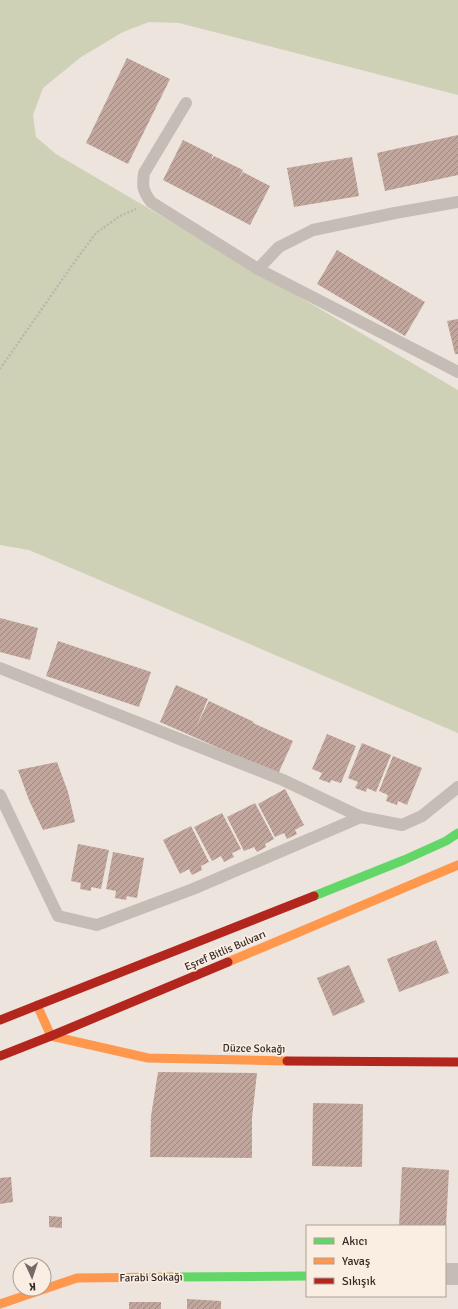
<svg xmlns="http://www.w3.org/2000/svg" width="458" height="1309" font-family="Signika,sans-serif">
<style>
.green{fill:#ced1b6}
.building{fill:url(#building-hatch)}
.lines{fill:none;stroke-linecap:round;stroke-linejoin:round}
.path{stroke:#bdb5af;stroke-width:2.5;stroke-dasharray:2 2;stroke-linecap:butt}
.lane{stroke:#c5bcb6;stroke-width:12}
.street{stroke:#c5bcb6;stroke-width:22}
.fast{stroke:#63d668;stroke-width:9}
.slow{stroke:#ff974d;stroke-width:9}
.jam{stroke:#b3261e;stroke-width:9}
.labels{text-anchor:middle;stroke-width:3.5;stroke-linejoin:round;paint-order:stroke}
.street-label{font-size:11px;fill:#352925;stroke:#faeee3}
</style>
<defs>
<pattern id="building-hatch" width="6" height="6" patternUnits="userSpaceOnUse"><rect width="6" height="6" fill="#c1a69e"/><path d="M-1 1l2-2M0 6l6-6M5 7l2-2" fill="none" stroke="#9e8781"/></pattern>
</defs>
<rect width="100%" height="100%" fill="#ece4dd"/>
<path class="green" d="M0 0H458V95L179 23 149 22 123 32 81 57 43 88 33 115 36 137 56 154 458 390V733L29 550 0 545Z"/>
<g class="building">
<path d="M127 58 170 79 128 164 86 143Z"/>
<path d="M458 135V175L385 191 377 153Z"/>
<path d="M183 140 213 155 211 161 214 156 243 170 239 178 243 172 270 186 250 225 163 180Z"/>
<path d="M352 157 359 196 294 207 287 168Z"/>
<path d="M337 250 425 302 405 336 317 284Z"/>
<path d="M458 319V354H455L447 321Z"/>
<path d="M0 618 38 628 30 660 0 652Z"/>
<path d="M58 641 151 672 139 707 46 676Z"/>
<path d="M176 685 208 699 196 727 209 701 254 722 253 723 293 741 278 774 160 722Z"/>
<path d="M327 734 356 746 341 783 331 780 330 783 319 779 322 773 312 769Z"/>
<path d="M362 743 391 755 376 792 367 788 366 792 355 788 358 782 348 778Z"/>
<path d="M393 756 422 768 407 805 398 801 397 805 386 801 388 795 379 791Z"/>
<path d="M57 762 68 792 75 822 43 830 29 800 18 770Z"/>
<path d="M285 789 304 825 295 830 297 834 287 839 284 833 275 837 258 804Z"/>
<path d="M255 803 274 839 265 844 266 847 257 852 254 847 244 851 227 817Z"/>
<path d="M222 813 241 849 232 853 234 857 224 862 221 856 212 861 194 827Z"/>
<path d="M191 826 209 862 201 866 202 870 192 875 189 869 180 874 163 840Z"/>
<path d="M78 844 109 850 101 889 91 887V891L80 889 81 883 71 881Z"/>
<path d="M113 852 144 858 137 898 127 896 126 900 115 898 116 891 106 889Z"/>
<path d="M436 940 449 973 399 992 387 959Z"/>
<path d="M349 965 365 1002 333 1016 317 978Z"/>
<path d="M158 1072 257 1073 252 1118V1158L150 1157 151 1116Z"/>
<path d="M313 1103 363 1104 362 1167 312 1166Z"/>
<path d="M402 1167 449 1170 446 1226H399Z"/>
<path d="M11 1177 13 1202 0 1204V1178Z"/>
<path d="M49 1216 62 1217V1228L49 1227Z"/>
<path d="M187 1299 221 1301V1309H187Z"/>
<rect x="129" y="1302" width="32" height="7"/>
</g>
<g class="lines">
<path class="path" d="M0 369 78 257 96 233 120 216 136 209"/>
<g class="lane">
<path d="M186 103 144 173C142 187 143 191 151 202L258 269 458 372"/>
<path d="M258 269 279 247 313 230 395 213 458 202"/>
<path d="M0 668 283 780 361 817 402 825 422 816 458 787"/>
<path d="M0 795 58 916 97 925 193 889 361 817"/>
</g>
<path class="street" d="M445 1274H458"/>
<g class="fast">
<path d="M314 896 404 860 446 841 458 833"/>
<path d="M172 1277 307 1276"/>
</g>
<g class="slow">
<path d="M228 962 458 865"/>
<path d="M37 1005 51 1036 148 1058 287 1061"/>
<path d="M0 1304 77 1278 172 1277"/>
</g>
<g class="jam">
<path d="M0 1020 314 896"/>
<path d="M0 1056 51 1036 228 962"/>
<path d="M287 1061 458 1062"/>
</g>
</g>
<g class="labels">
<g class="street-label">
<text transform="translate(225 950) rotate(-23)" y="4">Eşref Bitlis Bulvarı</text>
<text transform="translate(254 1048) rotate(1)" y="4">Düzce Sokağı</text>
<text transform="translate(151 1277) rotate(-1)" y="4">Farabi Sokağı</text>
</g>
</g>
<rect x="306" y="1225" width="140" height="72" fill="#faeee3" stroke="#ab9f97"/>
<rect x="314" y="1238" width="20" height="6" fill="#63d668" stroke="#ab9f97"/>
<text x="342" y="1245" font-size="12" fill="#352925">Akıcı</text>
<rect x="314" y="1258" width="20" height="6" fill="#ff974d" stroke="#ab9f97"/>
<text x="342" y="1265" font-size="12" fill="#352925">Yavaş</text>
<rect x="314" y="1278" width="20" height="6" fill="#b3261e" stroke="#ab9f97"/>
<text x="342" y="1285" font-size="12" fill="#352925">Sıkışık</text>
<g transform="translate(32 1277) rotate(177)"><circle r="19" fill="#faeee3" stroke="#ab9f97"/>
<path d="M0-3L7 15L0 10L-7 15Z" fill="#756a65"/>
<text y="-6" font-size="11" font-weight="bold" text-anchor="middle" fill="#352925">K</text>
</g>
</svg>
